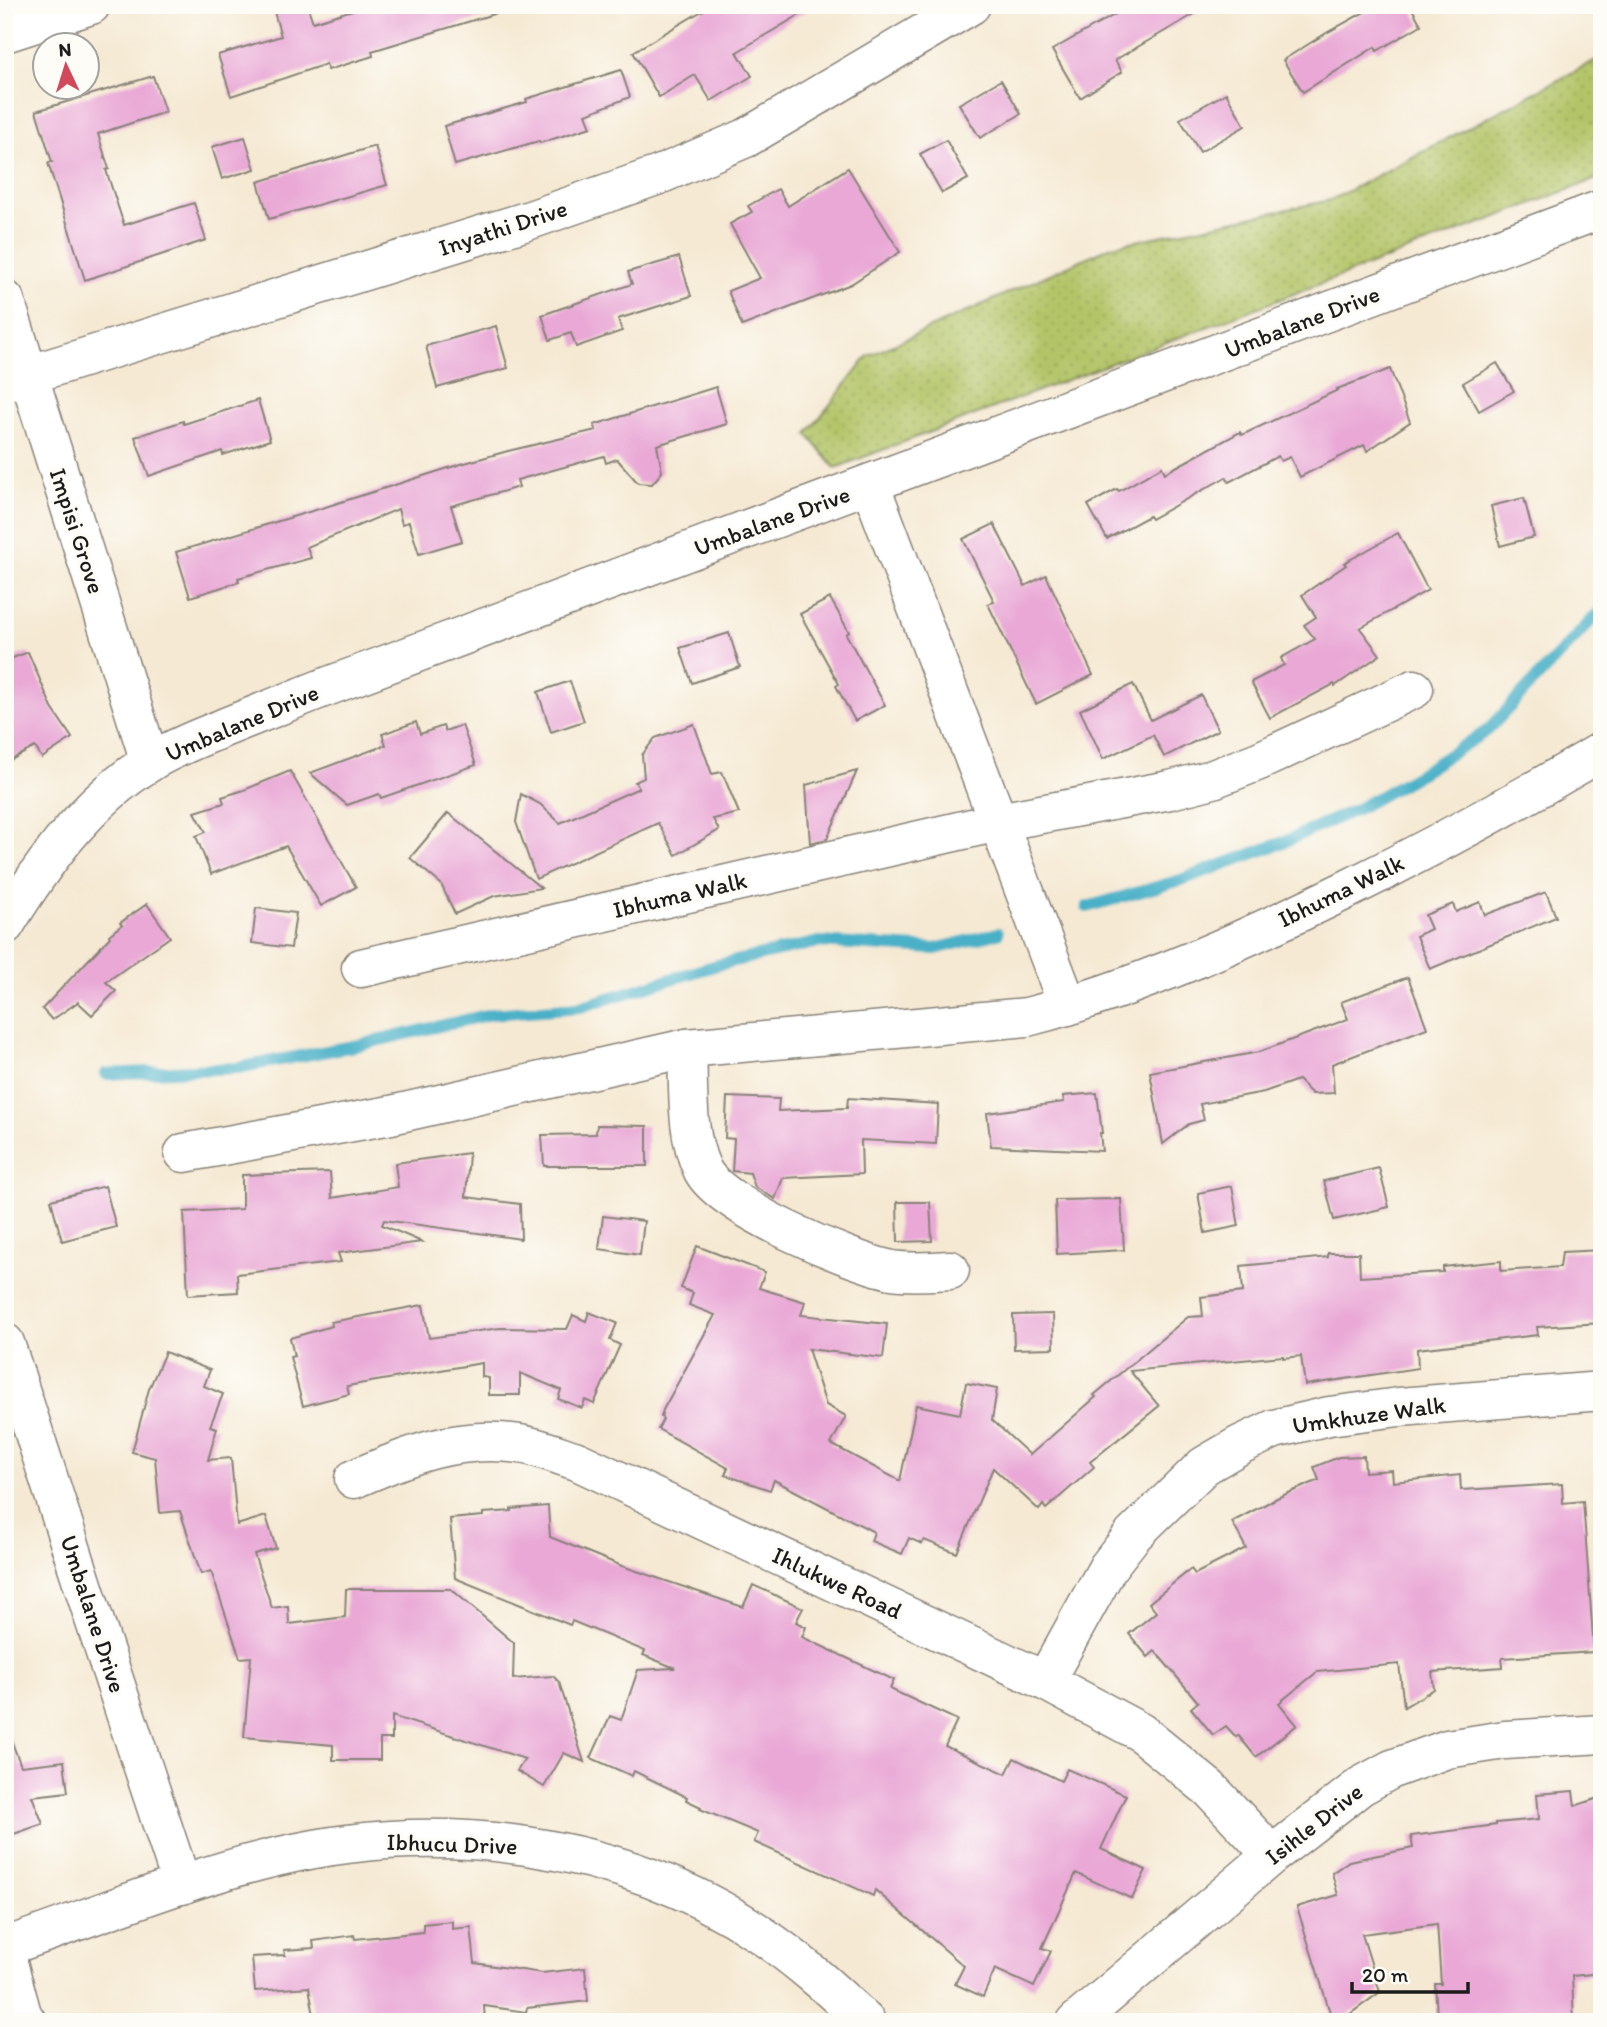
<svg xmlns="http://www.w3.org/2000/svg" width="1607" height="2027" font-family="Itim,sans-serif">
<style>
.green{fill:url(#green-dots);stroke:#687042;stroke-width:2}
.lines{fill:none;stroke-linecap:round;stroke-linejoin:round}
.stream{stroke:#49b0c8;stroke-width:12}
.building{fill:#e9a8d6}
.minor-casing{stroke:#888278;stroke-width:41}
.minor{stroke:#fff;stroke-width:38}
.labels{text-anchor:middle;stroke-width:7;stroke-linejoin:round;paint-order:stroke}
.street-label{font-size:24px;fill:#1c1c1c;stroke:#fdfcf7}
</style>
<defs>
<pattern id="green-dots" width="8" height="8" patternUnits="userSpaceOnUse" patternTransform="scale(1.75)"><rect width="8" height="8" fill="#b3c467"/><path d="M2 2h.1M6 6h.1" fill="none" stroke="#99a859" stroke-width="1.8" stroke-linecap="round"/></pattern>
</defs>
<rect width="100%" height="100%" fill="#fdfcf7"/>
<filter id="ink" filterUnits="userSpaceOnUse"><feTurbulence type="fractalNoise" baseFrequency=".0143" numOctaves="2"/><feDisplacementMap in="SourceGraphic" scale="14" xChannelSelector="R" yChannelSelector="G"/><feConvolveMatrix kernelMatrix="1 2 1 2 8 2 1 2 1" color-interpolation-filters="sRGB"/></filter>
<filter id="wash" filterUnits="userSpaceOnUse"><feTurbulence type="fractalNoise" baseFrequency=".00686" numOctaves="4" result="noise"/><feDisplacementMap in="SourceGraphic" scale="28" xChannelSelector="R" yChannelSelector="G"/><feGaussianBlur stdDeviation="1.57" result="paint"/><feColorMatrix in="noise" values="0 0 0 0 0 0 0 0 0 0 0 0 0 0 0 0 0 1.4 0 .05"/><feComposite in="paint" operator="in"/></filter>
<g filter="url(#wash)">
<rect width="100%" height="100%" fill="#f5e9d3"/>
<path class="green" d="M1602 57V177L835 468 807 434 868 356 1112 246 1331 200Z"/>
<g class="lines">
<g class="stream">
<path d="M1087 907 1181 880 1284 842 1359 808 1416 776 1488 730 1602 609"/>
<path d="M106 1074 237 1068 359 1045 491 1014 580 1007 717 965 819 942 935 949 998 933"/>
</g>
</g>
<g id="blocks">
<g class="building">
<path d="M272 5H307L313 22 369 5H496L497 13 372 51 373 56 328 70 326 64 231 96 218 55 281 36Z"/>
<path d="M712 5H816L737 52 752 76 711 101 695 75 659 97 633 52Z"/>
<path d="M1132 5H1210L1115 60 1122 72 1080 98 1052 50Z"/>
<path d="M1377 5H1410L1421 25 1377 51 1375 47 1303 92 1283 60 1328 32Z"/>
<path d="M621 70 630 97 586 114 591 127 540 143 539 141 455 165 444 126 527 102 526 99Z"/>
<path d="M153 76 165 112 98 134 109 169 106 170 124 225 194 203 206 240 85 280 48 163 52 162 36 111Z"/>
<path d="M1001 80 1021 114 980 138 959 104Z"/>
<path d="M1226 93 1245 126 1200 152 1180 119Z"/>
<path d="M245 137 255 169 222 179 212 147Z"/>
<path d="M946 140 968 179 942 193 920 154Z"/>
<path d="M375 146 387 185 269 219 258 182Z"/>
<path d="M848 168 900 252 851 284 742 326 728 291 760 278 730 224 752 212 748 206 778 189 788 206Z"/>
<path d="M679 257 691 296 618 319 622 331 576 347 571 333 550 340 542 315 632 284 628 272Z"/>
<path d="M496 326 508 368 437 388 426 346Z"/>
<path d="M1497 363 1514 391 1479 411 1463 383Z"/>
<path d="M1390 369 1410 422 1367 451 1364 445 1300 477 1290 457 1281 461 1278 456 1229 482 1226 477 1151 519 1149 516 1107 539 1088 505 1117 489 1119 491 1162 467 1165 473 1240 432 1242 435 1338 390 1337 389Z"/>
<path d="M716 387 727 424 657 445 662 472 652 484 638 483 617 459 606 463 604 456 517 480 519 487 451 506 462 541 419 554 409 522 402 524 398 509 307 547 311 558 238 578 239 582 190 597 176 552 322 508 461 464 508 451 596 430 594 425Z"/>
<path d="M258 400 270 440 223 455 222 451 149 476 135 437 183 421 184 424Z"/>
<path d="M1524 498 1534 537 1500 546 1491 506Z"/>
<path d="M994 524 1025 586 1046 575 1093 675 1036 704 988 604 994 601 963 539Z"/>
<path d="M1398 533 1428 590 1360 628 1380 655 1335 686 1334 684 1270 718 1251 682 1284 665 1281 658 1315 639 1304 625 1316 617 1302 595 1346 565 1344 563Z"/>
<path d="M830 598 849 632 846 634 885 705 855 721 836 686 839 684 800 614Z"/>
<path d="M729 633 740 667 692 683 680 648Z"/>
<path d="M28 652 52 708 72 738 42 758 35 747 5 763V661Z"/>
<path d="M570 681 584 721 551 732 538 692Z"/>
<path d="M1133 684 1151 720 1201 695 1218 730 1164 757 1153 735 1103 759 1080 710Z"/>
<path d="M416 722 420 734 443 726 445 731 462 725 476 765 381 798 379 794 347 805 310 773 386 745 382 734Z"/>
<path d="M694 724 712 774 722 772 739 813 713 819 719 830 676 855 658 823 536 879 516 822 521 794 540 804 560 823 639 788 635 782 644 778 642 755 655 738Z"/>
<path d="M290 771 356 887 321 906 286 846 211 874 196 836 206 832 195 812 224 803 222 797 244 790Z"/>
<path d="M857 771 827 839 810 843 806 785Z"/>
<path d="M448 813 478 837 541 888 494 896 455 914 441 884 410 858Z"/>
<path d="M1546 892 1556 917 1430 969 1416 936 1431 929 1425 915 1453 904 1456 912 1480 902 1485 915Z"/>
<path d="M147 904 170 937 106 982 116 991 92 1015 78 1002 52 1020 42 1009 110 937 109 935 122 925 120 923Z"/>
<path d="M256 908 296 913 291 948 252 943Z"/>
<path d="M1408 977 1427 1028 1332 1064 1334 1093 1312 1094 1298 1080 1264 1092 1200 1104 1204 1120 1189 1124 1163 1144 1150 1072 1259 1052 1348 1019 1341 1002Z"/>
<path d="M1097 1093 1102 1133H1100L1102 1151 991 1146 987 1113 1064 1102 1063 1096Z"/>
<path d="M727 1097 779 1099 778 1111 847 1108 848 1098 938 1104 936 1144 861 1140 862 1174 783 1178 775 1199 755 1187 750 1173 732 1171 734 1139 725 1138Z"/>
<path d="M597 1125 647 1126V1166H544L542 1135 596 1134Z"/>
<path d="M469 1153 466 1197 520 1204 521 1239 384 1220 382 1225 422 1242 338 1253 341 1262 237 1274 238 1292 188 1295 184 1212 242 1209V1175L330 1172 332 1198 398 1187 395 1163Z"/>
<path d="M1379 1168 1389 1207 1334 1220 1324 1181Z"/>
<path d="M105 1186 116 1227 62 1241 51 1200Z"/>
<path d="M1232 1186 1239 1226 1205 1233 1198 1193Z"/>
<path d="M1121 1199 1124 1250 1057 1254 1055 1200Z"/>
<path d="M897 1202H930L932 1241 898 1242Z"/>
<path d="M603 1216 644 1221 640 1255 599 1249Z"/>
<path d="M697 1246 765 1272 759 1288 805 1302 801 1315 887 1324 883 1358 808 1349 826 1405 846 1416 831 1444 900 1481 916 1405 960 1414 966 1383 997 1389 992 1420 1030 1455 1096 1397 1094 1395 1188 1317 1203 1316 1201 1297 1243 1292 1241 1266 1328 1257V1253H1359L1360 1277 1443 1272V1267L1501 1261V1271L1560 1267 1562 1252 1602 1250V1323L1537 1327 1538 1335 1417 1349 1418 1368 1305 1385 1301 1356 1283 1358V1356L1130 1371 1159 1406 1090 1462 1094 1467 1046 1509 1043 1505 1039 1510 993 1468 957 1553 924 1540 922 1544 909 1538 902 1554 871 1541 874 1532 774 1480 770 1490 725 1475 728 1468 658 1429 663 1419 661 1417 663 1410 715 1315 689 1305 693 1293 681 1288Z"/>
<path d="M423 1305 429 1338 500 1328 567 1329 573 1315 586 1321 589 1312 617 1323 610 1340 620 1345 594 1404 585 1400 582 1408 558 1399 561 1390 520 1373V1395H489V1378L482 1377V1363L347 1386 349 1394 303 1406 290 1357 294 1356 290 1338 332 1326 331 1322Z"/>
<path d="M1053 1314 1054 1348 1014 1349 1013 1315Z"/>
<path d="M165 1352 210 1370 204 1386 223 1394 210 1426 217 1428 208 1460 231 1458 237 1525 266 1516 276 1548 254 1554 272 1608 288 1606 289 1624 345 1617 346 1589H451L514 1643 513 1679 553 1676 559 1682 584 1762 564 1753 544 1787 517 1771 525 1759 392 1716V1739H380V1760H333V1745L244 1737 251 1657 240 1658 211 1571 201 1574 180 1511 160 1513 155 1458 132 1452 149 1389Z"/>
<path d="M1364 1456 1365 1472 1392 1470 1393 1482 1460 1475 1461 1490 1562 1484 1563 1503 1583 1501 1594 1652 1502 1658 1503 1667 1432 1672 1434 1689 1404 1707 1399 1664 1317 1672 1279 1703 1297 1725 1256 1757 1238 1735 1236 1737 1226 1726 1213 1735 1191 1708 1198 1702 1155 1651 1148 1657 1129 1634 1156 1612 1149 1603 1191 1569 1195 1574 1246 1548 1232 1522 1277 1498 1319 1480 1314 1467 1339 1457Z"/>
<path d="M548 1506 550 1537 622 1566 743 1607 753 1585 803 1608 796 1622 806 1627 802 1637 894 1680 890 1689 957 1720 945 1746 1006 1774 1014 1758 1061 1781 1067 1769 1126 1795 1101 1849 1146 1870 1132 1899 1076 1873 1042 1948 1051 1951 1034 1987 995 1969 983 1997 955 1984 964 1966 875 1890 873 1896 754 1842 758 1833 700 1809 701 1807 686 1800 687 1797 634 1771 632 1776 591 1758 610 1716 621 1720 638 1670 675 1668 643 1655 645 1651 572 1621 570 1625 455 1578 450 1519 483 1516V1513L512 1511 511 1509Z"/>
<path d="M8 1732 21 1766 64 1761 68 1792 32 1796 43 1824 5 1837V1733Z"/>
<path d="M1573 1791 1575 1806 1602 1797V1973L1572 1976 1574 2022H1443L1442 2015H1437L1435 1984H1441L1437 1924 1362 1934 1380 1992 1339 2022H1333L1297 1907 1338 1895 1332 1873 1349 1861 1413 1848 1411 1836 1496 1825V1823L1539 1819 1537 1794Z"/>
<path d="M452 1921V1929L471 1927 475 1963 542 1973 585 1968 588 2001 527 2008 526 2012 484 2006 485 2022H315L309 1987 255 1991 252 1957 285 1955 284 1950 314 1948 313 1941 354 1935 355 1939 423 1932V1924Z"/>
</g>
</g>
</g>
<g filter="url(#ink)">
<use href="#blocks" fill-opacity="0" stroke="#888278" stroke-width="2"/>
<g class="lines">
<defs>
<g id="minor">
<path d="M5 33 91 5"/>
<path d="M5 300 150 762"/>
<path d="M5 382 530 220 659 175 746 138 971 5"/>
<path d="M870 484 1068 1006"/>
<path d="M5 925C43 863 87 801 150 762 174 747 202 737 228 726 258 714 288 702 318 690L1602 209"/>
<path d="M361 968 998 822 1170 790 1213 779 1259 761 1414 689"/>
<path d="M687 1048C689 1088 685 1132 702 1169 718 1206 851 1262 892 1270 910 1273 931 1271 950 1270"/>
<path d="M184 1153 391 1115 687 1048 1027 1017C1137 989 1244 940 1346 890 1433 847 1519 801 1602 751"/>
<path d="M5 1343 94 1619 182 1885"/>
<path d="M354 1479C410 1455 457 1435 520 1444 539 1447 558 1455 577 1461L1045 1681 1140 1732 1210 1789 1272 1855"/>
<path d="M1045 1681 1108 1567 1133 1535 1204 1466 1240 1445 1274 1429 1329 1416 1399 1407 1602 1391"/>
<path d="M5 1947C95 1916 184 1879 276 1857 437 1818 622 1841 760 1934 799 1960 832 1990 866 2022"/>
<path d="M5 1952 22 2014 27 2022"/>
<path d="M1076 2022 1272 1855 1361 1786 1392 1769 1447 1749 1505 1740 1602 1734"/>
</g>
</defs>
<use href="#minor" class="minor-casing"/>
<use href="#minor" class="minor"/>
</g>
</g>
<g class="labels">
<g class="street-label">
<text transform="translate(503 228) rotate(-18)" y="8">Inyathi Drive</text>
<text transform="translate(1302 322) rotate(-21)" y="8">Umbalane Drive</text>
<text transform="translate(772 521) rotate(-20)" y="8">Umbalane Drive</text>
<text transform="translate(77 531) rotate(72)" y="8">Impisi Grove</text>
<text transform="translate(242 723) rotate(-23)" y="8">Umbalane Drive</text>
<text transform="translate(1341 891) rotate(-26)" y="8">Ibhuma Walk</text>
<text transform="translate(680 895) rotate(-13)" y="8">Ibhuma Walk</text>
<text transform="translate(1369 1415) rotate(-8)" y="8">Umkhuze Walk</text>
<text transform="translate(837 1583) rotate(25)" y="8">Ihlukwe Road</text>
<text transform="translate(93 1614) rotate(72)" y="8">Umbalane Drive</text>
<text transform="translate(1314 1824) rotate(-38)" y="8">Isihle Drive</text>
<text transform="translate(452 1844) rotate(2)" y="8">Ibhucu Drive</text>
</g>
</g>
<rect width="1607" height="2027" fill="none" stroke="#fdfcf7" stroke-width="28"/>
<g transform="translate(66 66) rotate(356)"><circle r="33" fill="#fdfcf7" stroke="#a3a29f" stroke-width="2"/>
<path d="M0-5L12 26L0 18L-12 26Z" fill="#d1495b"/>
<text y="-10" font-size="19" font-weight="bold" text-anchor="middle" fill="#1c1c1c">N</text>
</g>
<path d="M1352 1982v10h116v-10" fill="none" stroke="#1c1c1c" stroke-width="3.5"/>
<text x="1362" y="1982" font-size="21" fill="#1c1c1c" stroke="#fdfcf7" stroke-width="5" paint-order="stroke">20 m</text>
</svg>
